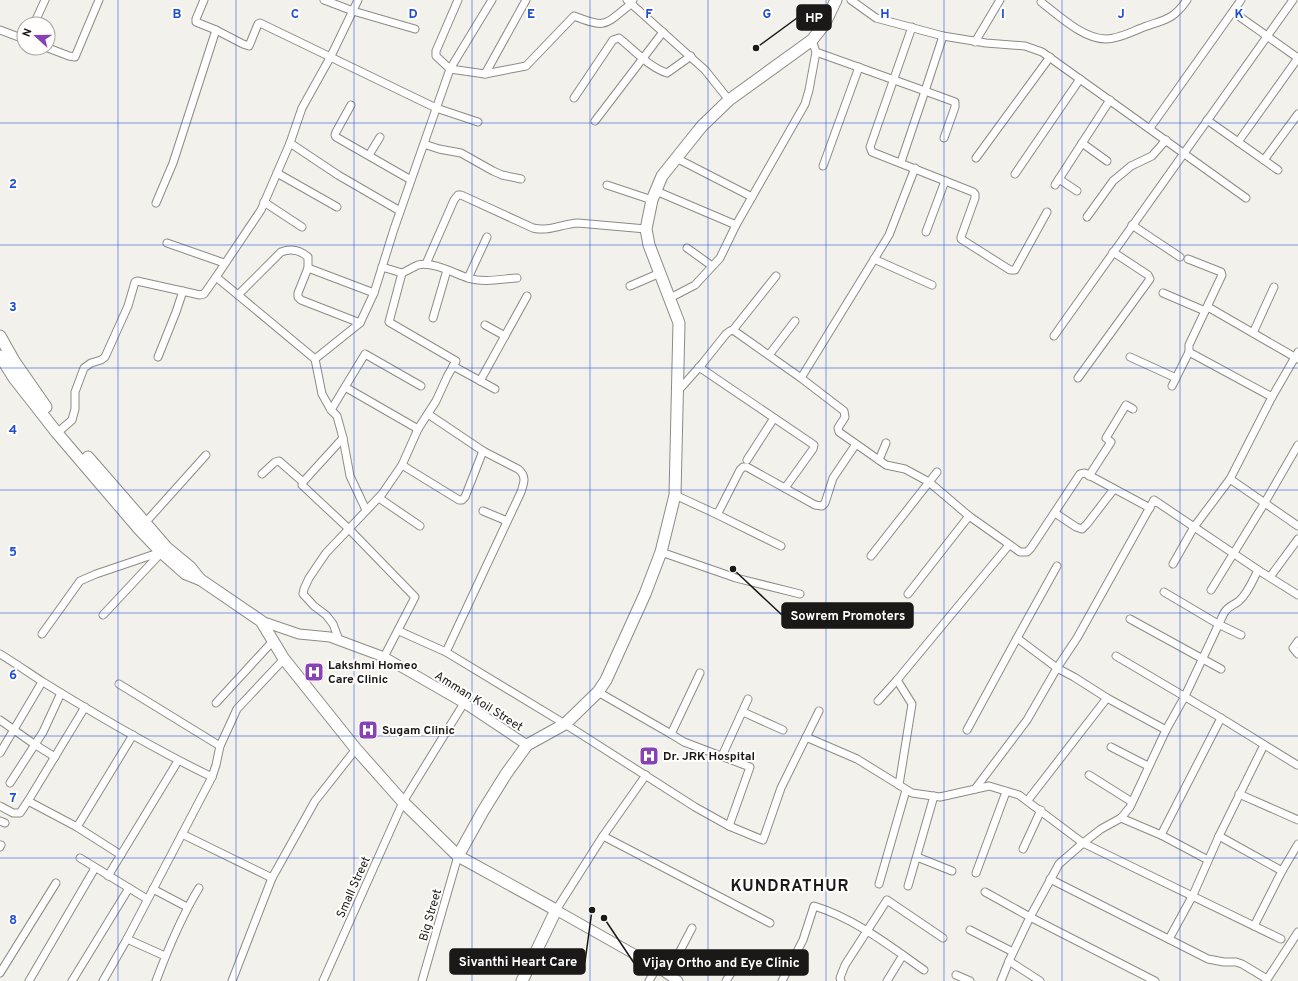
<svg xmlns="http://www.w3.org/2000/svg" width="1298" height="981" font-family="Overpass,sans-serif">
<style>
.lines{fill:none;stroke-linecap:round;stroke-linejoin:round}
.minor-casing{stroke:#8c8b85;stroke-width:9}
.tertiary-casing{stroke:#8c8b85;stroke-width:11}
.primary-casing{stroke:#8c8b85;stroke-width:13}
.minor{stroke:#fff;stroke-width:7}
.tertiary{stroke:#fff;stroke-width:9}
.primary{stroke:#fff;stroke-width:11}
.grid{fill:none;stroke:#1d4ed8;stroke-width:1;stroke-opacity:0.55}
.labels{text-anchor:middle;stroke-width:4;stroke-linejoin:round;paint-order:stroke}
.poi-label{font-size:12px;font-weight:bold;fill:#1a1917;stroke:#fffefc;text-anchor:start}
.street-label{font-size:12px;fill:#1a1917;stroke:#fffefc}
.district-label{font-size:16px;font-weight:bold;letter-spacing:1px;fill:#1a1917;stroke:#fffefc}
.grid-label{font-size:13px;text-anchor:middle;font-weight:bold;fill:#1d4ed8;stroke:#fffefc;stroke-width:4;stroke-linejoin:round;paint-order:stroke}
.leader{fill:none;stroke:#1a1917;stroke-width:1.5}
.callout-dot{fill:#1a1917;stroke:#fffefc;stroke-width:1.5}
.callout{fill:#1a1917;stroke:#1a1917;stroke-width:1.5}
.callout-label{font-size:13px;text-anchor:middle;font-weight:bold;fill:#fff}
</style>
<rect width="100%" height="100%" fill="#f2f1eb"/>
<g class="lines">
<defs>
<g id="minor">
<path d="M204 0 196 19V22L216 30 243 44 249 46 258 24 260 23 436 108 478 122"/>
<path d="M324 0 353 11 415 29"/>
<path d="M458 0 436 51V56L450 69 485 74 526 66 574 16C607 29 604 25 631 4L633 0"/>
<path d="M627 0 705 70 729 100"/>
<path d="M851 0 876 18 943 36 986 43 1025 46 1042 52 1246 198"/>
<path d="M1041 2C1058 15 1083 39 1106 39 1119 39 1133 31 1144 27 1166 19 1173 20 1187 0"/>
<path d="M1233 12 1298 58 1238 142"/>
<path d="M34 24 45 0"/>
<path d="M912 27 870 147 872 152 973 192 975 194V198L961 237V239L1010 270H1015L1047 212"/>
<path d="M0 30 24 39"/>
<path d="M975 42 1000 0"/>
<path d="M48 48 69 56 75 57 99 0"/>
<path d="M816 52 925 91 943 36"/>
<path d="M485 74 526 0"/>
<path d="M574 98 613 40 619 38C634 50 649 67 667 73L691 56"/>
<path d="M351 105 336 132 335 135 336 137 411 180"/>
<path d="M1207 120 1278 170"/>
<path d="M595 121 663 32"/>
<path d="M1150 128 1241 0"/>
<path d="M290 143 338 175 400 211"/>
<path d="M1082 143 1107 161"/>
<path d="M424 144 439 149 461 153 493 171 502 175 521 179"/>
<path d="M369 155 380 137"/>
<path d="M676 158 752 197"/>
<path d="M976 158 1050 57"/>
<path d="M1264 160 1298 114"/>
<path d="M901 162 925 91 955 102V107L944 138"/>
<path d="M823 166 859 67"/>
<path d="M277 173 337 207"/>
<path d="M1015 174 1080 79"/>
<path d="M1059 179 1077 191"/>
<path d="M607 185 652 200"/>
<path d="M1055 185 1110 100"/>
<path d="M656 191 736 225"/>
<path d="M264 202 302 227"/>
<path d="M156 203 173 163 216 30"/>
<path d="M1087 217 1113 181 1131 166 1152 156 1166 140"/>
<path d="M1132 225 1180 257"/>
<path d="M926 232 945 181"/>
<path d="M167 243 224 263"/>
<path d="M687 248 712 266"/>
<path d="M874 259 932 285"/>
<path d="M1188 259 1221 272 1222 275 1189 345V352L1272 397"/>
<path d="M426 264 454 200 458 195H461L533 228C550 232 561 224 578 223L646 229"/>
<path d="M382 267 402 273C407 271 413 267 418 265 433 261 455 274 468 278 484 283 501 279 517 278"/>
<path d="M308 268 374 293"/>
<path d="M216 277 238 295 315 359 322 394 331 410 337 416 343 438 350 476 366 510"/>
<path d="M468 278 487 237"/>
<path d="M630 286 660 273"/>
<path d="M1163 293 1205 311"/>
<path d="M238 295 281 252C291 248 300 250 308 257V268L298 293V297L301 300 360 323"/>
<path d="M670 298 695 285 720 258 736 225 805 104 809 90 816 52 812 40"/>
<path d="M1208 307 1298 359"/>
<path d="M433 318 447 270"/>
<path d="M485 325 505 336"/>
<path d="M733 330 776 276"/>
<path d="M1253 333 1274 287"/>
<path d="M1054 336 1293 0"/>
<path d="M769 355 795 321"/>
<path d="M158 357 176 312 183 291"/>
<path d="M1130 357 1176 378"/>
<path d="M315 359 360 323 374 293 394 229 450 69 492 0"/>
<path d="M453 366 495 389"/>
<path d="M699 367 814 445 813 449 785 488"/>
<path d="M801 378 889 235 915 168"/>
<path d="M1078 378 1150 279 1148 275 1113 252"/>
<path d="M480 381 527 296"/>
<path d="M1172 386 1189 352"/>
<path d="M345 387 418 429"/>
<path d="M678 391 702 364 726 334 730 331 733 330 801 378 844 411 845 417 838 428 839 432 886 465 905 469 929 482 969 516 1020 552H1027L1031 548 1080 474 1085 473 1150 508"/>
<path d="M331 410 365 354 421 386"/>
<path d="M428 414 483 451 518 469C527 476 524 483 521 492L446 652"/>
<path d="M57 433 72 420 75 409V392L84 368 91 363 101 360 105 357 128 306 135 282 137 281 200 295 204 294 216 277 261 210 290 143 302 108 331 56 358 0"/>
<path d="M343 438 303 482 302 485 349 529 415 597 384 657"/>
<path d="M747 460 774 418"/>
<path d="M879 460 886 443"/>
<path d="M402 465 459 500H462L465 497 483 451"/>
<path d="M262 474 275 462 279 461 303 482"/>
<path d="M1089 476 1111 442 1106 438 1126 405 1133 409"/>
<path d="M1230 479 1298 526"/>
<path d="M675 495 714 513H717L719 511 740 470 743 467H747L815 505 822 506 825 503 833 478 856 444"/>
<path d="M379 498 420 526"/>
<path d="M483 511 507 521"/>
<path d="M714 513 781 546"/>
<path d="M1055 513 1076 527 1082 529 1087 524 1114 489"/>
<path d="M145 523 206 455"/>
<path d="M661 552 736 578 800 594"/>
<path d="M871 556 937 472"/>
<path d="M1173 564 1194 527 1230 479 1272 397 1298 352"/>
<path d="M1258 570 1298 595"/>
<path d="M1270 577 1298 539"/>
<path d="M1211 590 1264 504 1298 445"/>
<path d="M1164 592 1218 624 1241 635"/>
<path d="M908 594 969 516"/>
<path d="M103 615 160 554"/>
<path d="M1130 619 1221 669"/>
<path d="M399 631 446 652 565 724 695 807 729 826 763 840 781 788 819 711"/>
<path d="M42 634 80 581 96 574 161 552"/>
<path d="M1017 638 1057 566"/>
<path d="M339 640 333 624 326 615 314 606 303 594 304 589 309 578 326 553 382 494 402 465 418 429 436 401 447 377 456 361 389 322 402 273"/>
<path d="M1298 641 1293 648 1298 654"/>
<path d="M0 654C15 663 29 673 43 682 98 716 154 749 212 777"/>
<path d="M1116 656 1221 718 1297 765"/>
<path d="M119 684 220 746"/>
<path d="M598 692 671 734 684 742 750 767 729 826"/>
<path d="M878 701 897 680"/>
<path d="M216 703 273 641"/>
<path d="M743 712 783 730"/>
<path d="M0 720 34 744 55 757"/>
<path d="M967 730 1017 638 1057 668 1074 677 1107 698 1166 730"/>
<path d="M671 734 700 673"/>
<path d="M806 737 857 759 912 793 940 797 989 786 1019 795 1083 843 1281 939"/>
<path d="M1111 747 1148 766"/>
<path d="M0 753 42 682"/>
<path d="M722 756 748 699"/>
<path d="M1089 775 1132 802"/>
<path d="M10 783 43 732 61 693"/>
<path d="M899 785 912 704 897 680 1009 545"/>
<path d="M975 789 1027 720 1057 668 1077 638 1154 500 1258 570C1253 580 1248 593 1239 601 1233 606 1229 605 1224 613L1185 696 1166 730 1130 807 1121 818 1101 829 1083 843 1059 864 1030 917 1009 961 1001 981"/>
<path d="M1239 794 1298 820"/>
<path d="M1028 800 1107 698"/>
<path d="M28 801 77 827 121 855"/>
<path d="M0 806 13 813H20L28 801 85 707"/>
<path d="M1121 818 1161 835 1208 860"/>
<path d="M0 821 5 823"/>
<path d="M77 827 133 735"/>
<path d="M182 834 272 878"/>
<path d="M1161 835 1221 718"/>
<path d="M603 836 770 923"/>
<path d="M1219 836 1282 871"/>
<path d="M0 847 1 845"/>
<path d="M1023 849 1041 810"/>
<path d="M917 857 952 871"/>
<path d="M80 858 147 899"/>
<path d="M976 873 1006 792"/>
<path d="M108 876 178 761"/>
<path d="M1050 879 1208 959 1224 962H1236L1242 964 1267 979"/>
<path d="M879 884 906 790"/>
<path d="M908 886 934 796"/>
<path d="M153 889 187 907"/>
<path d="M985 892 1030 917 1155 981"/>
<path d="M556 910 603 836 646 775"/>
<path d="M1254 926 1282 871 1298 844"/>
<path d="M970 930 1013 952"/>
<path d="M127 939 165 956"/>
<path d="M1169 939 1193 895 1219 836 1264 745"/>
<path d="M1009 961 1040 981"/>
<path d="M0 973 56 883"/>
<path d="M668 974 692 928"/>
<path d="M956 975 970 981"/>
<path d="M29 981 95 868"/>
<path d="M72 981 129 888"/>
<path d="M103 981 127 939 212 777 216 765 220 746 237 709 284 659"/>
<path d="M156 981C168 949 181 917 199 888"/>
<path d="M232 981 272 878 315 801 356 749"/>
<path d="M323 981 403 802 464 703"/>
<path d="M422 981 458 856"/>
<path d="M649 981 657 967"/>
<path d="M726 981 742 956"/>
<path d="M782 981 803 940 814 906C854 918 890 946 924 970"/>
<path d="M841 981 840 978 845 965 887 900 943 938"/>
<path d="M887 981 903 955"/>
<path d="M1266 981 1298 932"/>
</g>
<g id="tertiary">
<path d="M261 621 299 634 330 637 384 657 464 703 527 745"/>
<path d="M556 910 657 967 678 981"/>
</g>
<g id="primary">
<path d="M0 336 14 361 46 407"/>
<path d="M0 356 14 378 57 433 139 529 161 552 186 574 201 580 261 621 284 659 356 749 403 802 458 856 556 910 522 981"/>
<path d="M88 457 167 548 190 567 199 578"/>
<path d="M458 856 483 811 506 774 527 745 565 724 598 692 606 680 645 594 661 552 675 495 679 323 649 245 646 229 652 200 662 176 702 126 729 100 812 40 824 25 836 0"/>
</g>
</defs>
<use href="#minor" class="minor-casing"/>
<use href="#tertiary" class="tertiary-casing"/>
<use href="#primary" class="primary-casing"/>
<use href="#minor" class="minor"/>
<use href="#tertiary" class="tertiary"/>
<use href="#primary" class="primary"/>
</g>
<path class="grid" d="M118 0V981M236 0V981M354 0V981M472 0V981M590 0V981M708 0V981M826 0V981M944 0V981M1062 0V981M1180 0V981M0 123H1298M0 245H1298M0 368H1298M0 490H1298M0 613H1298M0 736H1298M0 858H1298"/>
<defs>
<symbol id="hospital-square" viewBox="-11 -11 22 22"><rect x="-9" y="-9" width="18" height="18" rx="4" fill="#8642b6" stroke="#fffefc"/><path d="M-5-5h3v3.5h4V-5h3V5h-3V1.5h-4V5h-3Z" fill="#fff"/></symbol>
</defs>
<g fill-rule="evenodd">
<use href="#hospital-square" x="303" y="661" width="22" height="22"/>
<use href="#hospital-square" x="357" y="719" width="22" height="22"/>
<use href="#hospital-square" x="638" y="745" width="22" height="22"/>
</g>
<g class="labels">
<g class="poi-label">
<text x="328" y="669">Lakshmi Homeo<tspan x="328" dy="14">Care Clinic</tspan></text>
<text x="382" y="734">Sugam Clinic</text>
<text x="663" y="760">Dr. JRK Hospital</text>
</g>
<g class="street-label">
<text transform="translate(479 701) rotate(32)" y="4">Amman Koil Street</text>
<text transform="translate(353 887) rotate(-66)" y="4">Small Street</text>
<text transform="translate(430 915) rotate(-74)" y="4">Big Street</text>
</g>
<g class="district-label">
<text x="790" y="891">KUNDRATHUR</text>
</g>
</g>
<g class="grid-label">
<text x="177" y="18">B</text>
<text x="295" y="18">C</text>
<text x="413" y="18">D</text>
<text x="531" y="18">E</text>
<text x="649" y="18">F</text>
<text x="767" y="18">G</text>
<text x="885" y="18">H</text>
<text x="1003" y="18">I</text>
<text x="1121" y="18">J</text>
<text x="1239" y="18">K</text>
<text x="13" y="188">2</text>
<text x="13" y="311">3</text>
<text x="13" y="434">4</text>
<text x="13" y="556">5</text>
<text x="13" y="679">6</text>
<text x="13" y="802">7</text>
<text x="13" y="924">8</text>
</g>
<path class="leader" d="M756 48L797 18M733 569L782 615M592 910L585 962M604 918L634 963"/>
<g class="callout-dot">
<circle cx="756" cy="48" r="4"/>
<circle cx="733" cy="569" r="4"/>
<circle cx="592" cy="910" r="4"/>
<circle cx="604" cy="918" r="4"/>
</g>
<g class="callout">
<rect x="797" y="5" width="34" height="25" rx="4"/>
<rect x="782" y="603" width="131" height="25" rx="4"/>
<rect x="450" y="949" width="135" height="25" rx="4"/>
<rect x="634" y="950" width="174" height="25" rx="4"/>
</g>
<g class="callout-label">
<text x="814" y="22">HP</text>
<text x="848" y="620">Sowrem Promoters</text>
<text x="518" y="966">Sivanthi Heart Care</text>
<text x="721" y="967">Vijay Ortho and Eye Clinic</text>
</g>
<g transform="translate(36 36) rotate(291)"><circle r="19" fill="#fffefc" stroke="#a3a2a0"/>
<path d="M0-3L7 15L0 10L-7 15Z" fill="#8642b6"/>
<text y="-6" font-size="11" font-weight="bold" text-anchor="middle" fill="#1a1917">N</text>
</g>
</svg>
